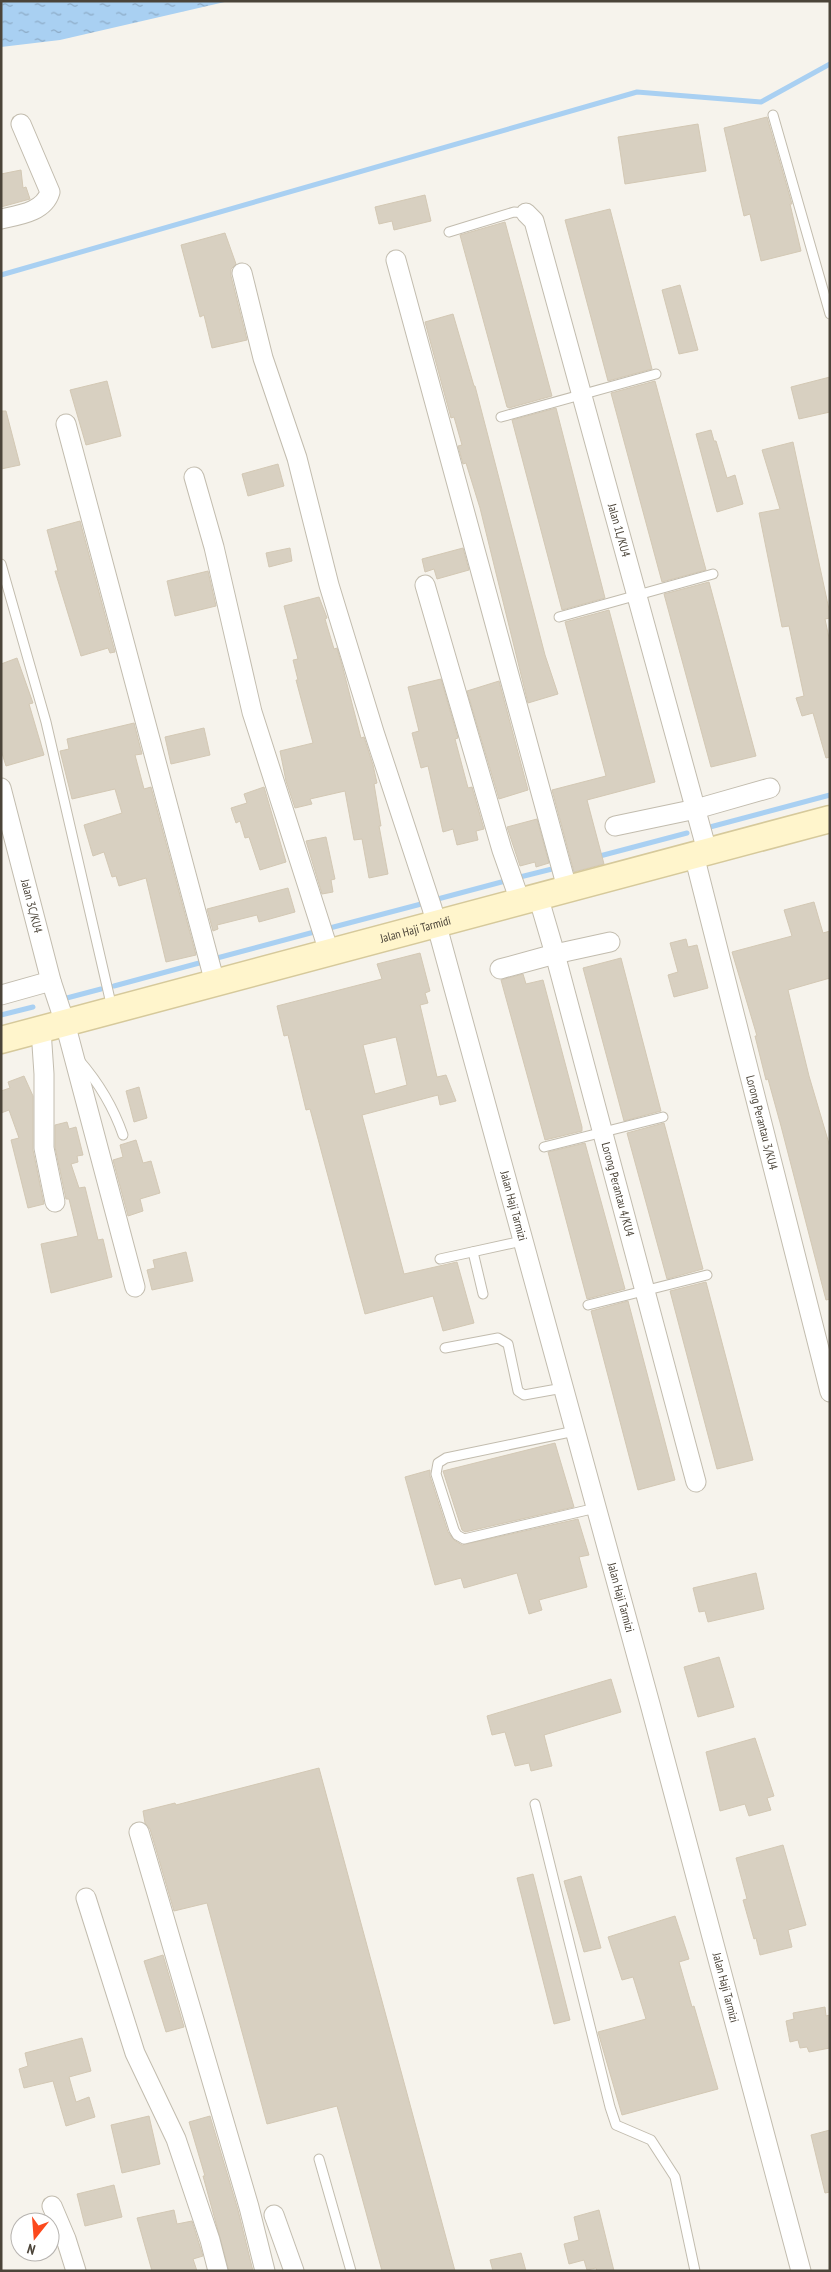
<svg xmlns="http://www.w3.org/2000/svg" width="831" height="2272" font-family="'PT Sans Narrow',sans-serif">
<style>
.water{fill:url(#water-ripples)}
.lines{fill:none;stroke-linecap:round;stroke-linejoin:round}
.stream{stroke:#a9d0f2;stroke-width:5}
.building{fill:#d8d0c1;stroke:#d3c8b4;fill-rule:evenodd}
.lane-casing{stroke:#c2bcae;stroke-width:11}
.street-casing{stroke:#c2bcae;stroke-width:21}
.secondary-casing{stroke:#d6c99b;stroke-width:29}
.lane{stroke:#fff;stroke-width:9}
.street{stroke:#fff;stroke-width:19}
.secondary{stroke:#fff5cc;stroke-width:26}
.labels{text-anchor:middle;stroke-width:5;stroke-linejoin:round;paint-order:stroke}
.street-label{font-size:12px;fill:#4b4439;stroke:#fff}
</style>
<defs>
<pattern id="water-ripples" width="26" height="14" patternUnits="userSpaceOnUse" patternTransform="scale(1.25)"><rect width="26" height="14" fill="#a9d0f2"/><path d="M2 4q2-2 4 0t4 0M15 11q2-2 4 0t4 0" fill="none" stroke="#8caac5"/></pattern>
</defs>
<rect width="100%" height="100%" fill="#f6f3ec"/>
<path class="water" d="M1 1H229L60 40 1 47Z"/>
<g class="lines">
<g class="stream">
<path d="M1 275 637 92 761 102 830 64"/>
<path d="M710 827 830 795"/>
<path d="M596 857 687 833"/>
<path d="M516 878 552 869"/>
<path d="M434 900 509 880"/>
<path d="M326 929 425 903"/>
<path d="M217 958 318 931"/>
<path d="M114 986 203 962"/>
<path d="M63 999 101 989"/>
<path d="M1 1015 33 1007"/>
</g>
</g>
<g class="building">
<path d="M767 117 792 204H790L801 251 761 261 750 214 744 216 724 128Z"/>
<path d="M698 124 706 171 625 184 618 137Z"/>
<path d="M21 170 23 188 26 187 30 199 1 207V174Z"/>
<path d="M425 195 431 221 394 230 392 221 379 224 375 207Z"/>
<path d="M610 209 652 369 608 381 565 220Z"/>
<path d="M505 222 552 396 509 408 507 407 460 235Z"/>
<path d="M225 233 236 264 231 269V276L247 340 212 348 204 315 200 317 181 245Z"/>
<path d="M680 285 698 350 679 354 662 290Z"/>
<path d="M453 314 474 386H475L545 655 558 694 528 703 480 508 466 463 463 464 458 446 462 445 454 417 451 418 425 322Z"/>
<path d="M830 377V412L799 419 791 387Z"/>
<path d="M107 381 121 436 86 445 70 390Z"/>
<path d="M655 381 706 570 662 582 611 393Z"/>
<path d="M556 408 605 598 562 610 512 420Z"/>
<path d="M1 411H6L20 465 1 469Z"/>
<path d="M711 430 714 441H716L727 478 735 475 743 504 717 512 696 434Z"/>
<path d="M793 442 830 614V618L825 619 830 643V757L826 758 813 713 802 716 796 698 804 696 789 626 782 627 759 513 780 509 762 450Z"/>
<path d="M278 464 284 486 248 496 242 474Z"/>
<path d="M80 521 115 652 110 653 108 648 81 656 55 571H58L47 530Z"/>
<path d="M290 548 292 561 269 567 266 553Z"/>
<path d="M463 548 469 570 437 579 434 569 425 572 422 559Z"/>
<path d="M208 571 216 606 175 616 167 581Z"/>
<path d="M709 582 756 756 711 767 664 594Z"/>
<path d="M319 597 327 618 325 619 334 649 337 648 342 665 361 738 364 737 373 765 377 783 374 784 381 826H379L388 874 369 878 362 839 354 840 345 791 310 799 312 804 295 808 286 781 280 751 313 743 296 680H298L293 660 298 659 284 606Z"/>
<path d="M609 610 655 782 587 800 604 864 574 872 552 790 606 776 565 622Z"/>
<path d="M17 658 33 703 29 704 44 755 6 766 1 750V664Z"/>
<path d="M441 679 458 738 455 739 468 788 472 787 484 829 476 831 478 840 457 845 453 829 443 832 428 766 421 768 412 733 419 731 408 687Z"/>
<path d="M499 681 528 790 499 799 467 691Z"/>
<path d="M134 723 142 754 135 755 144 789 151 787 196 955 166 962 146 878 119 886 116 876 112 877 104 852 93 856 84 825 122 813 115 789 72 799 60 751 69 749 67 739Z"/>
<path d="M204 728 210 755 171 764 165 737Z"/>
<path d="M264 787 286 862 260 870 249 837 245 838 240 821 236 823 231 808 247 803 244 794Z"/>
<path d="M537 819 549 863 536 867 535 862 520 866 507 827Z"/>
<path d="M326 837 335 879 331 880 333 892 322 894 306 841Z"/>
<path d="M288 888 295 912 259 922 257 915 217 925 218 929 213 931 207 909Z"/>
<path d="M814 902 823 933 830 931V978L788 990 809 1076 830 1147V1299L826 1300 781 1126 768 1079 766 1080 755 1036H757L732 952 792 936 784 910Z"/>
<path d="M686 939 688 947 697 945 708 988 674 997 668 975 678 972 670 943Z"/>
<path d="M420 953 430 991 425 993 428 1003 420 1005 437 1077 446 1075 456 1101 440 1105 438 1095 362 1115 404 1274 457 1262 474 1323 443 1331 433 1296 365 1314 310 1109 306 1110 288 1035 284 1036 277 1006 382 979 377 964ZM396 1037 407 1085 375 1094 363 1045Z"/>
<path d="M621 958 661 1111 624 1121 583 968Z"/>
<path d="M523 974 526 984 543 980 582 1127V1131L545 1140 501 980Z"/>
<path d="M24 1076 33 1096V1150L44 1204 28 1208 11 1140 19 1138 9 1110 1 1113V1091L10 1088 8 1082Z"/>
<path d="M139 1087 147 1118 134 1122 126 1091Z"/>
<path d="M67 1122 69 1129 76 1127 83 1155 77 1156 78 1162 71 1164 79 1188 85 1187 98 1240 103 1239 112 1277 51 1293 41 1244 78 1236 69 1199H66L55 1147V1125Z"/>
<path d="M664 1123 703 1269 667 1279 627 1133Z"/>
<path d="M136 1140 143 1163 151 1161 160 1193 140 1199 143 1211 128 1216 113 1160 123 1157 120 1145Z"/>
<path d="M585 1143 625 1289 587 1299 548 1152Z"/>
<path d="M186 1252 193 1281 152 1290 147 1270 155 1268 153 1260Z"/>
<path d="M706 1282 753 1460 717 1469 670 1291Z"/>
<path d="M628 1301 675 1480 638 1490 591 1311Z"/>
<path d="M555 1443 574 1507 465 1532 462 1530 443 1471Z"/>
<path d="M430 1470V1476L448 1532 454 1540 462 1545 578 1519 589 1555 579 1557 587 1587 539 1600 542 1610 529 1614 517 1573 464 1588 461 1578 435 1585 405 1477Z"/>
<path d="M756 1573 764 1609 708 1622 705 1611 699 1612 693 1588Z"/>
<path d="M719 1657 734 1707 698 1717 684 1667Z"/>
<path d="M611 1679 621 1712 544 1735 552 1766 531 1771 529 1763 515 1766 505 1732 492 1735 487 1716Z"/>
<path d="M755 1738 774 1796 767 1798 771 1810 749 1816 745 1804 720 1811 706 1752Z"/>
<path d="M319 1768 455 2271H382L337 2106 267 2124 207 1903 174 1911 150 1829 145 1823 143 1811 175 1803 176 1805Z"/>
<path d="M783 1845 806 1925 788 1930 792 1947 760 1955 756 1938 754 1939 743 1900 747 1899 736 1858Z"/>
<path d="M533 1874 570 2020 554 2024 517 1878Z"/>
<path d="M581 1876 601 1948 584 1952 564 1881Z"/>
<path d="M675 1916 689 1959 679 1962 692 2007 694 2006 718 2089 622 2115 598 2032 646 2019 633 1977 622 1980 608 1937Z"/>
<path d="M163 1955 184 2027 166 2032 144 1961Z"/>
<path d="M825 2007 826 2016 830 2015V2048L809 2052 807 2047 800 2048 798 2040 790 2042 786 2021 794 2019 793 2013Z"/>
<path d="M82 2038 91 2071 69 2077 76 2102 89 2097 95 2117 66 2126 53 2081 24 2088 19 2069 28 2066 25 2053Z"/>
<path d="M149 2116 160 2164 122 2173 111 2125Z"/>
<path d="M210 2116 238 2210 253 2271H229L214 2216 203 2176H205L189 2122Z"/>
<path d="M830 2130V2192L825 2193 811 2135Z"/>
<path d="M114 2185 122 2217 85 2226 77 2194Z"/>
<path d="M174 2210 177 2224 192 2221 203 2256 193 2259 197 2271H152L137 2218Z"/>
<path d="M599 2210 614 2271H597L596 2268 587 2270 584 2260 569 2264 564 2244 579 2240 574 2217Z"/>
<path d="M521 2253 526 2271H493L490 2260Z"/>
</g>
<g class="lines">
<defs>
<g id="lane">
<path d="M773 115 830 314"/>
<path d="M449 232 514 212 526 213"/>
<path d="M501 417 656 374"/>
<path d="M1 564 46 722 112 1008"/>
<path d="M559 617 713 574"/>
<path d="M79 1060C99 1083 113 1106 123 1135"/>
<path d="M544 1147 663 1117"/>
<path d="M473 1252 483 1294"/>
<path d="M440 1259 522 1241"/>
<path d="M588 1305 707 1275"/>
<path d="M445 1348 498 1338 508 1344 518 1391 524 1395 563 1388"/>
<path d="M575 1431 446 1458 438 1463 436 1474 454 1530 457 1535 464 1539 596 1508"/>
<path d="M535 1804 610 2107 616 2125 651 2140 675 2177 695 2271"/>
<path d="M319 2159 351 2271"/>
</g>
<g id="street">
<path id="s1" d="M526 213 534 221 707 851"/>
<path d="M1 219C19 215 44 212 50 192L21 124"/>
<path d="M396 260 567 888"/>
<path id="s2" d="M242 273 263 358 297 458 329 585 374 732 432 908 650 1704 801 2271"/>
<path d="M66 424 215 983"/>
<path d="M194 477 214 547 252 712 329 952"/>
<path d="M425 585 502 850 520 901"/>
<path id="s3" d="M1 788 51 981 65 1023 135 1287"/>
<path d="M615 826 696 809 770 788"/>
<path id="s4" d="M694 855 830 1392"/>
<path id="s5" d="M538 896 555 954 696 1482"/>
<path d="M500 969 555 954 610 942"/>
<path d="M1 995 51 981"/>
<path d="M41 1030 44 1074V1148L55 1202"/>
<path d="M139 1832 249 2207 265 2271"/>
<path d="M86 1898 135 2053 176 2139 210 2240 218 2271"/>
<path d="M52 2206 66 2239 76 2271"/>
<path d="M274 2215 294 2271"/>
</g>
<g id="secondary">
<path id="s6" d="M1 1040 830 819"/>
</g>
</defs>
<use href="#lane" class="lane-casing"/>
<use href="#street" class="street-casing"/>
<use href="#secondary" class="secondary-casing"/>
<use href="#lane" class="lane"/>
<use href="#street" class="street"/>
<use href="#secondary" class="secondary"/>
</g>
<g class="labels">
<g class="street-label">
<text dy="4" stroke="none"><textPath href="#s1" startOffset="332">Jalan 1L/KU4</textPath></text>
<text dy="4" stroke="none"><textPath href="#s3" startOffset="122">Jalan 3C/KU4</textPath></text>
<text dy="4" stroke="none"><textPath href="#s6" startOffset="429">Jalan Haji Tarmidi</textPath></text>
<text dy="4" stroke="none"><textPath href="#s4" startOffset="276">Lorong Perantau 3/KU4</textPath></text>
<text dy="4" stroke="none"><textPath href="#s5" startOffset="304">Lorong Perantau 4/KU4</textPath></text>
<text dy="4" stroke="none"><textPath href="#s2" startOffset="972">Jalan Haji Tarmizi</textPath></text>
<text dy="4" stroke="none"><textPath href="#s2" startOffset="1378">Jalan Haji Tarmizi</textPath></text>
<text dy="4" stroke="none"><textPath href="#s2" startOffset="1782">Jalan Haji Tarmizi</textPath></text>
</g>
</g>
<rect width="831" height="2272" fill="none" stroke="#4b4439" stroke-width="5"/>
<g transform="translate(35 2237) rotate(197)"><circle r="24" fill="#ffffff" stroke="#b7b4b0"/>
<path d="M0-4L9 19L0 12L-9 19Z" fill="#fc491d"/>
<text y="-8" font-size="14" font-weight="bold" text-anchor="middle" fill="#4b4439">N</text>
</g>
</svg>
